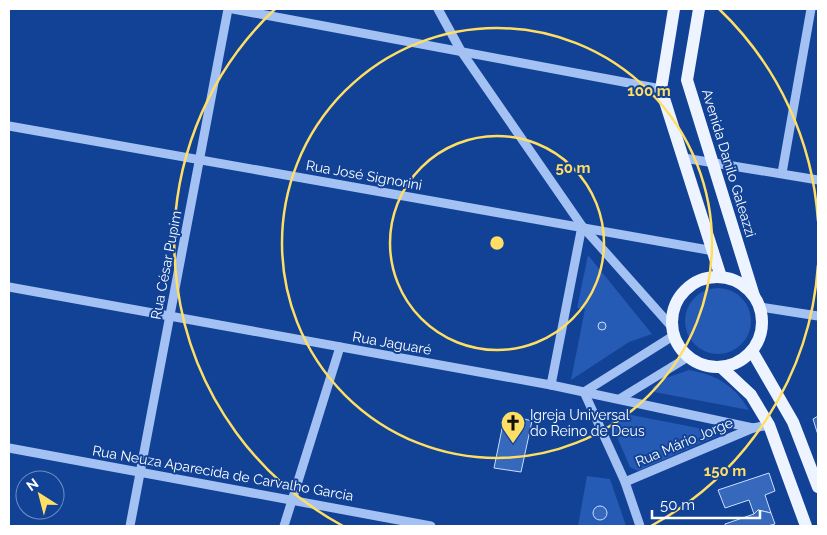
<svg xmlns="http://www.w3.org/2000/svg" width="827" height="535" font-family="Raleway,sans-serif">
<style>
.green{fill:#255ab5}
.building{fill:#3668bc;stroke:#caddfd}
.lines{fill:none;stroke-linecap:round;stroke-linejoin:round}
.minor{stroke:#a3c1f3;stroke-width:9}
.major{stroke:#eef4ff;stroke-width:12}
.ring{fill:none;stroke:#ffde64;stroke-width:2.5}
.labels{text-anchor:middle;stroke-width:4;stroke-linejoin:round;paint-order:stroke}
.street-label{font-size:14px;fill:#fff;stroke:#124296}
.poi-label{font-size:14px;fill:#fff;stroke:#124296;text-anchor:start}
.centre{fill:#ffde64;stroke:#124296;stroke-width:2.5}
.ring-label{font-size:15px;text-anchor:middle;font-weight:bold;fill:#ffde64;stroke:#124296;stroke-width:4;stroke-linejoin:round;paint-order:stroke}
</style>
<rect width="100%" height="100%" fill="#124296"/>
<g class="green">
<path d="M588 255 652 334 629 342 571 380 585 309 577 308Z"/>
<circle cx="718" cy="321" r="33"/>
<path d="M689 370C718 375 734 386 749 410L654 392 653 387 666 378Z"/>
<path d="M621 413 724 433 638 471 630 467 611 423 613 415Z"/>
<path d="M587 476 610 479 626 526H578Z"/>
</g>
<g class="building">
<circle cx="602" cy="326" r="4"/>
<path d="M505 414 532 421 521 472 494 468Z"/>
<path d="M818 416V435L813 419Z"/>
<path d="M769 473 775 491 765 495 771 513 758 510 754 514 749 500 725 508 718 490Z"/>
<circle cx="600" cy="513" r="7"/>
<path d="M758 510 771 513 775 524 767 526H725V524L754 514Z"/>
</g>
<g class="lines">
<g class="minor">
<path d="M233 9 661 89"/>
<path d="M438 9 461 51 582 226 671 326"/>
<path d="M9 126 714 251"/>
<path d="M684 158 818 180"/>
<path d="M782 173 811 9"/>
<path d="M9 287 551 385 753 428 769 425"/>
<path d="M760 307 818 316"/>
<path d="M551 385 582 226"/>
<path d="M584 392 625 482 640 526"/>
<path d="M584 392 673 336"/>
<path d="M621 398 688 357"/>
<path d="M9 448 431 526"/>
<path d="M625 482 753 428"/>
<path d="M130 526 228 9"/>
<path d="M284 526 340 347"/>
</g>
<g class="major">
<path d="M674 9 661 89 721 277"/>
<path d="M699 9 687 80 754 296"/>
<circle cx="717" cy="322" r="45"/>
<path d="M752 351 793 422 818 487"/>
<path d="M721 367 751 395 769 425 806 526"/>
</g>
</g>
<g class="ring">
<circle cx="497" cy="243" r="107"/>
<circle cx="497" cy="243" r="215"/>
<path d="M818 265A322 322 0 0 1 651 526M343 526A322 322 0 0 1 275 9M719 9A322 322 0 0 1 818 221"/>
</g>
<defs>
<symbol id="church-pin" viewBox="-11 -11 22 30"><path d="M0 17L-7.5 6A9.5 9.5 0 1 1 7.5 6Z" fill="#ffde64" stroke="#124296"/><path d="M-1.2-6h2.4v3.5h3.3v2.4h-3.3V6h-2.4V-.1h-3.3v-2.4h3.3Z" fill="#111"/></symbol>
</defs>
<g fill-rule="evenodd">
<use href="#church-pin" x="499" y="409" width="28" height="38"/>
</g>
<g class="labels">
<g class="street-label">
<text transform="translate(729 163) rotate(73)" y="5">Avenida Danilo Galeazzi</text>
<text transform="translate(364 175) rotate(10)" y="5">Rua José Signorini</text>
<text transform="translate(166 265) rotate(-79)" y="5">Rua César Pupim</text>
<text transform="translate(392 343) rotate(10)" y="5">Rua Jaguaré</text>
<text transform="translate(684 442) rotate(-23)" y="5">Rua Mário Jorge</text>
<text transform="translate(223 473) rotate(10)" y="5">Rua Neuza Aparecida de Carvalho Garcia</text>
</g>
<g class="poi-label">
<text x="530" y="420">Igreja Universal<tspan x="530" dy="16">do Reino de Deus</tspan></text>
</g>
</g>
<circle cx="497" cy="243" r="8" class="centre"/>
<g class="ring-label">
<text x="649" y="96">100 m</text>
<text x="573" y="173">50 m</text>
<text x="725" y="476">150 m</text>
</g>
<rect width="827" height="535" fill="none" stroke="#ffffff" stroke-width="20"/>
<g transform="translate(40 495) rotate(324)"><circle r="24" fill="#124296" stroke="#718ec0"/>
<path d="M0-4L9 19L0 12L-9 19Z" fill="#ffde64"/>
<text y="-8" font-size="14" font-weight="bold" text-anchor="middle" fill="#ffffff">N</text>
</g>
<path d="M652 510v8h108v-8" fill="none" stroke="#ffffff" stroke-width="2.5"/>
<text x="660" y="510" font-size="15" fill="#ffffff" stroke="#124296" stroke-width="4" paint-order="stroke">50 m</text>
</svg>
